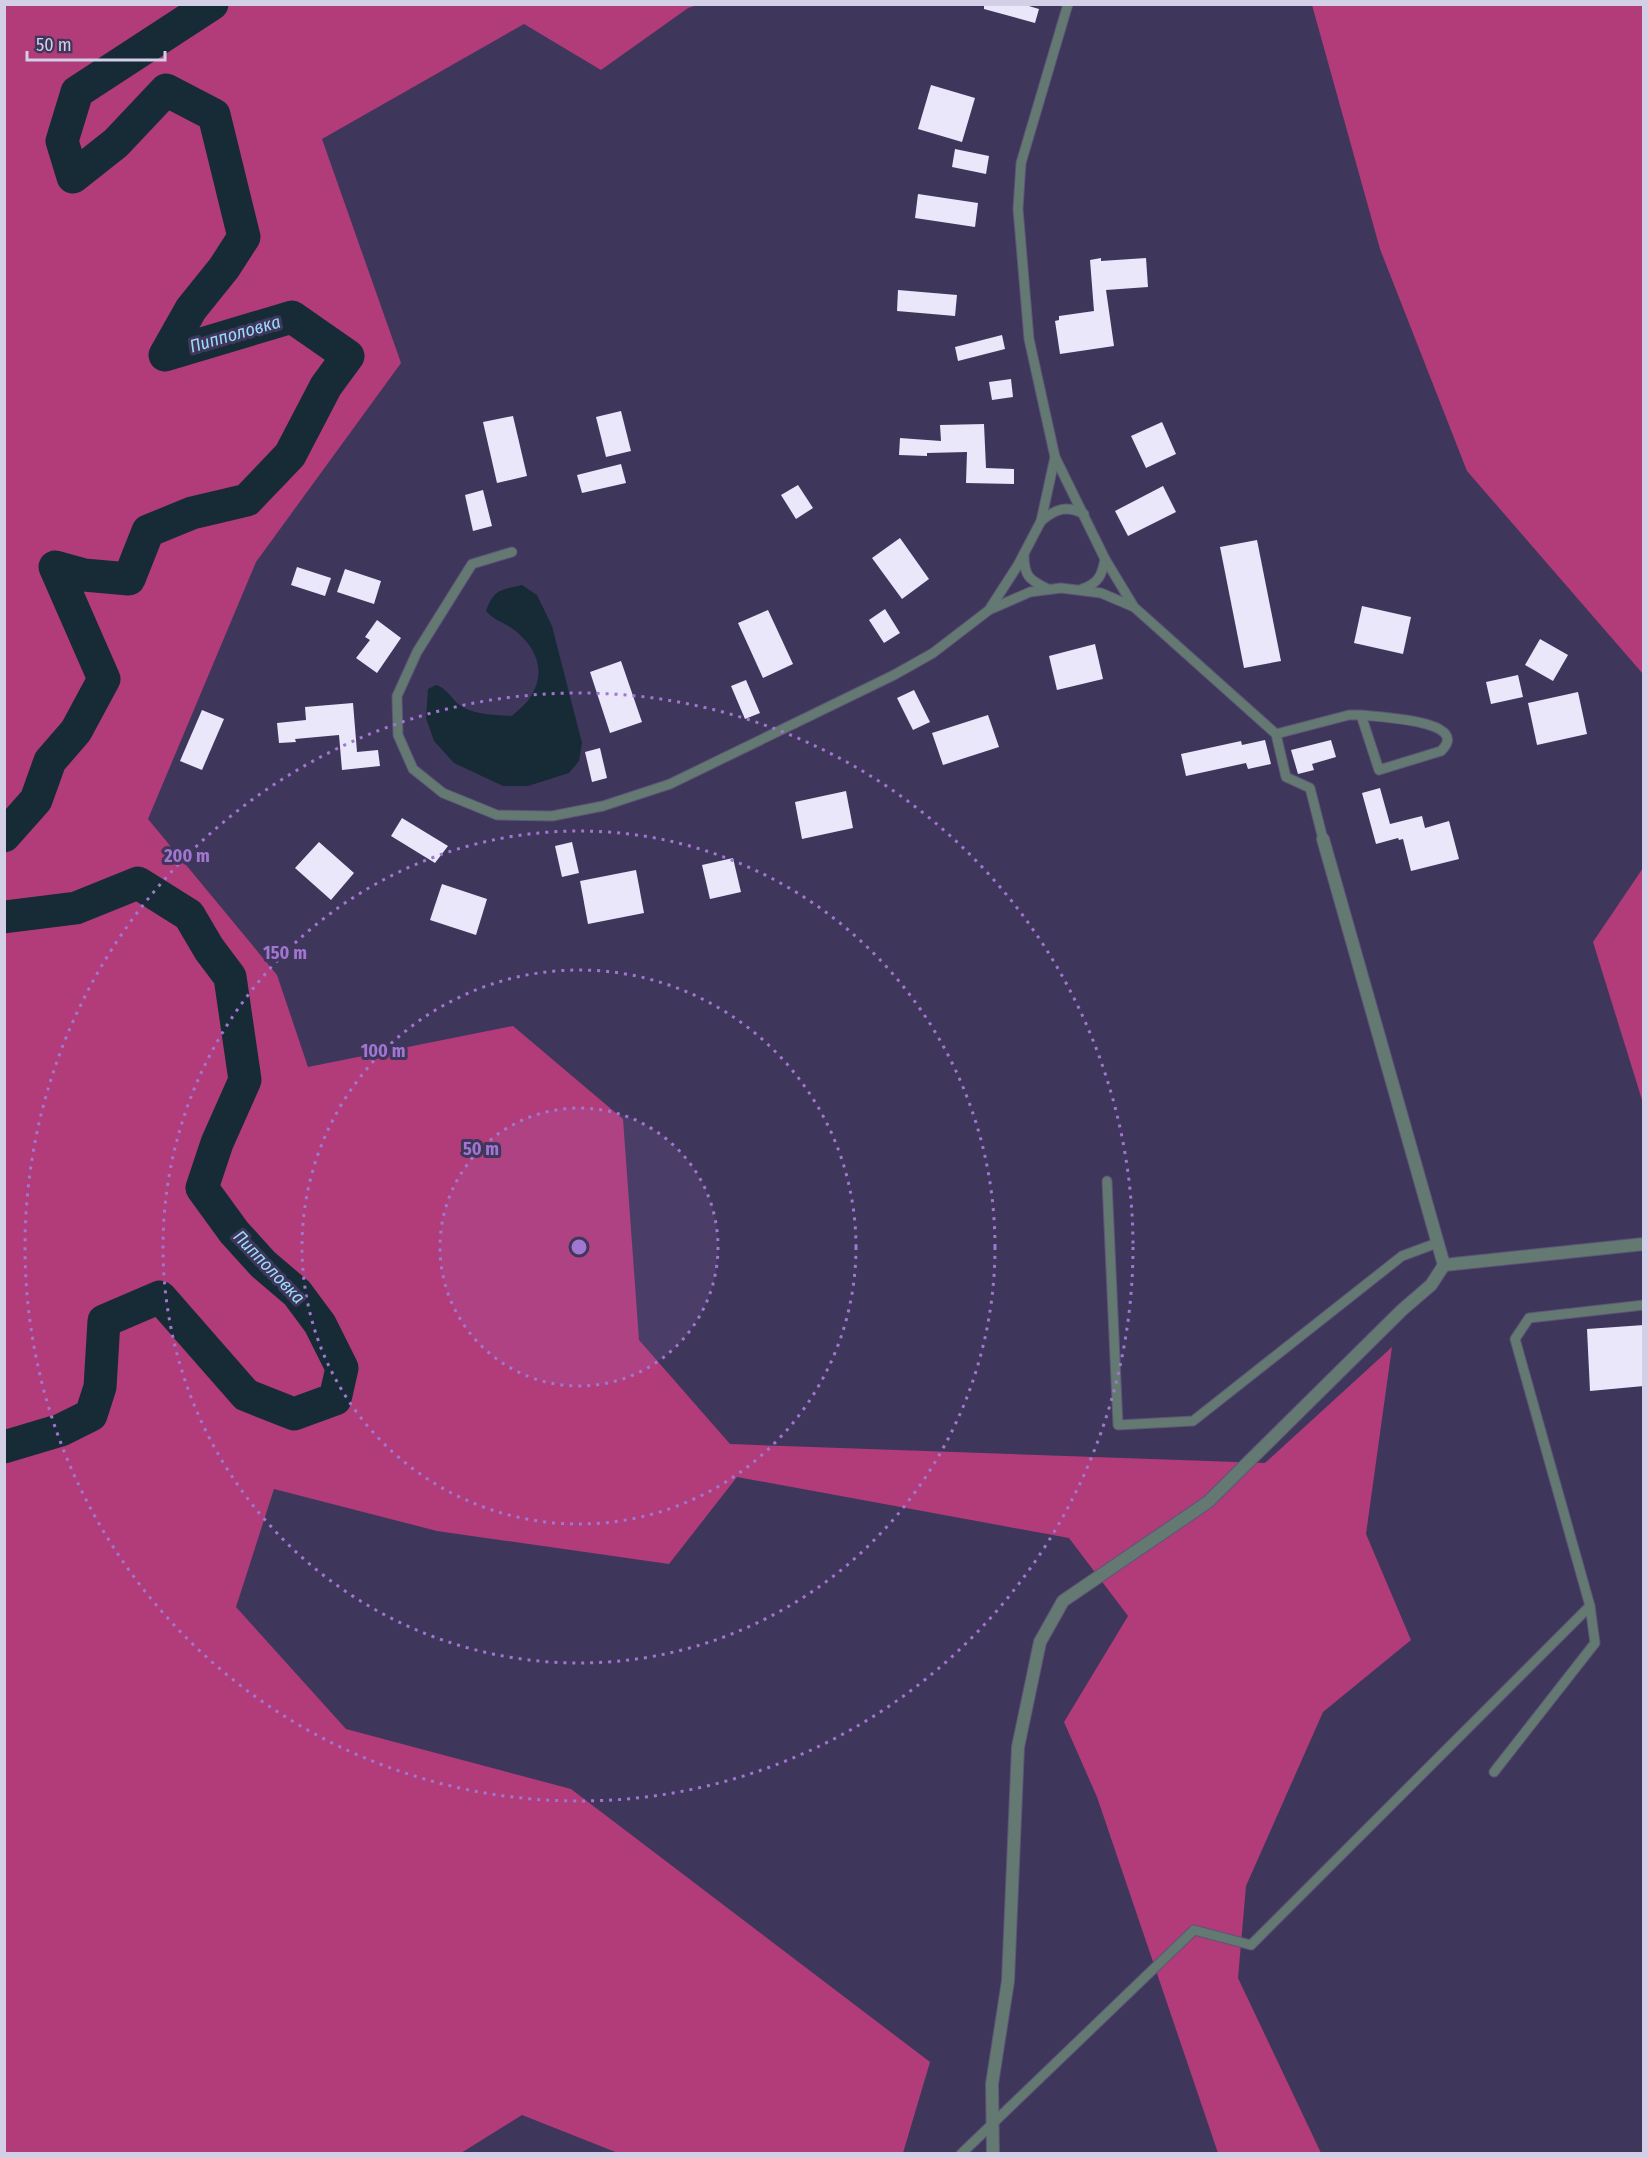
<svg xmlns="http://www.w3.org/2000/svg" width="1648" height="2158" font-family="'Fira Sans Condensed',sans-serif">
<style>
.forest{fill:#b13c79}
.water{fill:#172b36}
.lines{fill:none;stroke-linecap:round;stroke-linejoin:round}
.river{stroke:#172b36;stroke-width:33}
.building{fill:#e9e7f9}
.lane-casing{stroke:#5c5577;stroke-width:11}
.street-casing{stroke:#5c5577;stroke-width:14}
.lane{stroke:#637971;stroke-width:9}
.street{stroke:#637971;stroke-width:12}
.ring{fill:none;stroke:#a275d1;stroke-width:3;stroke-dasharray:3 6}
.labels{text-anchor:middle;stroke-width:6;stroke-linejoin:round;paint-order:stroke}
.water-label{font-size:18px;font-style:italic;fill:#9cdbfb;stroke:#3e375b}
.centre{fill:#a275d1;stroke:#3e375b;stroke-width:3}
.ring-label{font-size:18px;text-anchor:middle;font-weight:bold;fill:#a275d1;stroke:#3e375b;stroke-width:6;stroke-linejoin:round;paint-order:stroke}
</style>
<rect width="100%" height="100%" fill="#3e375b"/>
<g class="forest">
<path d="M5 5H698L688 8 601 70 524 24 322 139 401 363 256 562 148 819 277 975 308 1067 513 1026 623 1119 639 1340 730 1444 1265 1463 1392 1347 1366 1534 1411 1640 1323 1712 1246 1886 1238 1978 1321 2153H1218L1097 1797 1064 1722 1128 1616 1069 1538 737 1477 669 1564 437 1531 274 1489 236 1607 346 1729 571 1789 930 2062 903 2153H618L522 2115 461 2153 5 2154Z"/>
<path d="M1312 5H1643V674L1467 471 1380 249Z"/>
<path d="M1643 868V1103L1593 942Z"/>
</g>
<path class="water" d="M522 585 537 595 552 626 582 743 579 761 569 773 528 786H503L454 763 434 741 426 718 428 689 436 685C446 688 450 696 457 703 471 715 495 715 512 716 518 710 525 705 529 699 549 671 535 644 510 627 501 621 494 620 486 611 494 589 500 590 522 585Z"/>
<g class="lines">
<g class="river">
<path d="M4 836 36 800 50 761 76 731 104 679 55 567 84 575 129 579 148 531 192 513 247 500 290 455 326 386 348 356 292 317 165 355 191 309 224 268 244 237 214 115 166 90 116 143 73 177 62 141 77 92 212 4"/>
<path d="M4 917 76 908 138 883 189 915 209 949 230 977 245 1080 217 1143 202 1188 234 1232 263 1264 297 1293 320 1324 342 1368 335 1399 294 1414 246 1395 160 1297 104 1321 100 1387 91 1415 61 1430 4 1447"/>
</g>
</g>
<g class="building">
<path d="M984 4H1022L1039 9 1035 23 984 9Z"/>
<path d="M931 85 975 98 962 142 918 129Z"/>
<path d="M955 149 989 156 986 174 952 167Z"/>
<path d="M918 194 978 203 975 227 915 218Z"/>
<path d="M1101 258V261L1146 258 1148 287 1106 290 1114 346 1060 354 1055 321 1059 320V316L1094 311 1090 260Z"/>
<path d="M898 290 957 295 955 316 897 311Z"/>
<path d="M1002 335 1005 349 958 361 955 347Z"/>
<path d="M1011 379 1013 397 992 400 989 382Z"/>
<path d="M621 411 631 451 606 457 596 417Z"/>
<path d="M513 416 527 476 497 483 483 422Z"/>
<path d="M1162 422 1176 454 1146 468 1131 436Z"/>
<path d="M984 424 986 468 1014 469V484L966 483 967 452 927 453V456L899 455 900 438 941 441 940 425Z"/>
<path d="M621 464 626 483 582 493 577 475Z"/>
<path d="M798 485 813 508 796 519 781 495Z"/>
<path d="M1163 486 1176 512 1128 536 1115 511Z"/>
<path d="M483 490 492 526 473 531 465 495Z"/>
<path d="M900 538 929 579 902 599 872 558Z"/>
<path d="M1257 540 1281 661 1244 668 1220 547Z"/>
<path d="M297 567 331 578 325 596 291 585Z"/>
<path d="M345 569 381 581 374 604 337 592Z"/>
<path d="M1362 606 1411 617 1403 654 1354 643Z"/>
<path d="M885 609 900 633 884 643 869 620Z"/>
<path d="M768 610 793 664 763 678 738 623Z"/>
<path d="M377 620 401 638 377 673 356 658 370 640 365 637Z"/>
<path d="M1540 639 1568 655 1553 681 1525 665Z"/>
<path d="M1095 644 1103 679 1057 690 1049 656Z"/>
<path d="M621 661 642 722 610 733 590 672Z"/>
<path d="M1518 675 1523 697 1491 704 1486 682Z"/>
<path d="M746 680 760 713 745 719 731 686Z"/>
<path d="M914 690 930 722 913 730 897 698Z"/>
<path d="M1578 692 1587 734 1537 745 1528 703Z"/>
<path d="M353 703 357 752 378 750 380 766 342 770 339 735 295 739 296 742 279 743 277 723 306 720 305 707Z"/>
<path d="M202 710 224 719 202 770 180 761Z"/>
<path d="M988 715 999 747 943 765 932 733Z"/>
<path d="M1265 740 1271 764 1248 769 1246 763 1186 776 1181 754 1241 741 1242 745Z"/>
<path d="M1331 740 1336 757 1312 764 1314 770 1298 774 1291 750Z"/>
<path d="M600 748 607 778 592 782 585 752Z"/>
<path d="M1380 788 1390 824 1422 816 1425 828 1449 821 1459 859 1411 871 1403 839 1399 840 1398 838 1376 844 1362 793Z"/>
<path d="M846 791 853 828 802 839 795 802Z"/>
<path d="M402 818 448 846 435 863 391 836Z"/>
<path d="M319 842 354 873 331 900 295 868Z"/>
<path d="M572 842 579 873 562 877 555 846Z"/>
<path d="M733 858 741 892 710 899 702 865Z"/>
<path d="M636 870 644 913 588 924 580 881Z"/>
<path d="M442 884 487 899 476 935 430 920Z"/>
<path d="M1644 1325V1386L1590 1391 1587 1329Z"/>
</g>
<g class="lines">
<defs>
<g id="lane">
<path d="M1068 4 1021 163 1018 209 1029 339 1055 457 1105 559 1134 607 1276 734 1286 777 1310 788 1323 839"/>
<path d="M1041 521C1055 509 1066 505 1084 514"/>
<path d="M512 552 472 564 417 652 397 696 398 735 413 769 443 793 497 815 552 816 603 806 670 784 894 675 933 653 989 610 1030 592 1061 588 1101 593 1134 607"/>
<path d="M1024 555C1024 576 1029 580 1048 589"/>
<path d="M1082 589C1099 583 1102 575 1105 559"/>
<path d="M989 610 1018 565 1041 521 1055 457"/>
<path d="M1276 734 1349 715H1361C1376 717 1473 720 1441 751L1379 770 1361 715"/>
<path d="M1107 1181 1118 1425 1193 1421 1402 1256 1437 1243"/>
<path d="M1494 1772 1595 1643 1590 1606 1515 1339 1529 1318 1644 1305"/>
<path d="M961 2154 1194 1930 1251 1945 1590 1606"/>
</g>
<g id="street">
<path d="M1444 1265 1644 1244"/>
<path d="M993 2154 992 2084 1008 1981 1018 1747 1040 1642 1063 1601 1208 1502 1402 1310 1431 1285 1444 1265 1323 839"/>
</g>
</defs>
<use href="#lane" class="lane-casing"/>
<use href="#street" class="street-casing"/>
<use href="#lane" class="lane"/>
<use href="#street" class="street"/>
</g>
<circle cx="579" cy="1247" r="139" fill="#a275d1" fill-opacity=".12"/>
<g class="ring">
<circle cx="579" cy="1247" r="139"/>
<circle cx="579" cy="1247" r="277"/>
<circle cx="579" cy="1247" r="416"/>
<circle cx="579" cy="1247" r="554"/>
</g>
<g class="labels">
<g class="water-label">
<text transform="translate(235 334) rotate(-16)" y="6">Пипполовка</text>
<text transform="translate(269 1267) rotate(46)" y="6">Пипполовка</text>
</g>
</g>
<circle cx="579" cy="1247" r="9" class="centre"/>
<g class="ring-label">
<text x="187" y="862">200 m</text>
<text x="285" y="959">150 m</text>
<text x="383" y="1057">100 m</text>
<text x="481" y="1155">50 m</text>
</g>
<rect width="1648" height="2158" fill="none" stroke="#d2cfe6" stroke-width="12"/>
<path d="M27 51v9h138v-9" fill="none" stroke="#d2cfe6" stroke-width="3"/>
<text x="36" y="51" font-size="18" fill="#d2cfe6" stroke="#3e375b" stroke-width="4.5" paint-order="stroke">50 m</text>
</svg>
